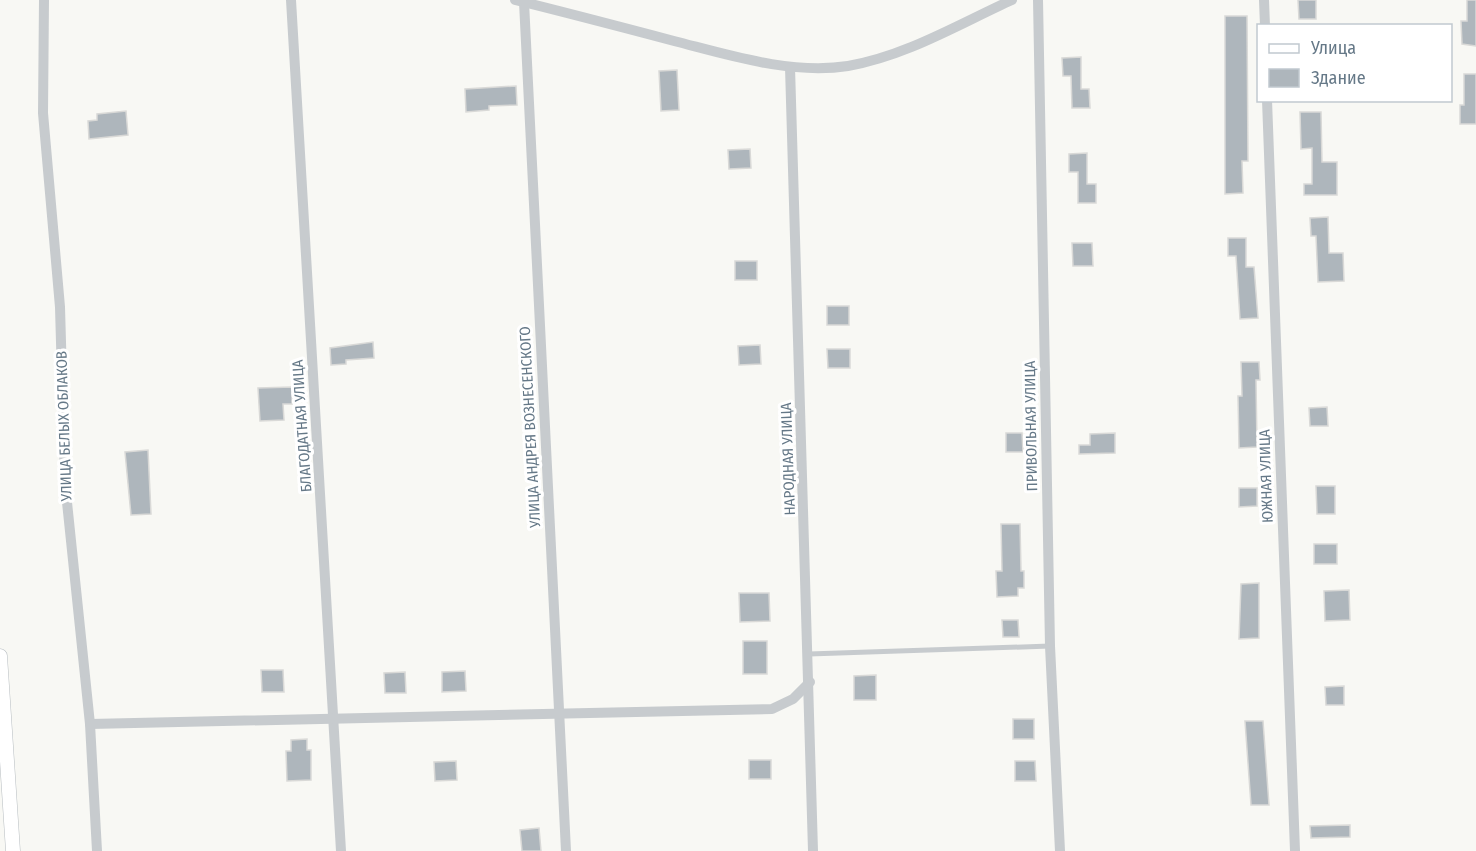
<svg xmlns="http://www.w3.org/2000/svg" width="1476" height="851" font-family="'Fira Sans Condensed',sans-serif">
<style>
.building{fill:#aeb6bc;stroke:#d9d9d7;stroke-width:1.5}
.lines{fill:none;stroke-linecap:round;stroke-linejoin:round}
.secondary-casing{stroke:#b7bdc1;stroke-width:15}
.lane{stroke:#c7cbce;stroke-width:5}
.street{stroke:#c7cbce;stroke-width:10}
.secondary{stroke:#fff;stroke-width:14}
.labels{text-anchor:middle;stroke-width:6;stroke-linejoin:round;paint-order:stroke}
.street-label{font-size:15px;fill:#657887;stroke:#fff}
</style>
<rect width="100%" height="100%" fill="#f8f8f4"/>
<g class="building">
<path d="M1298 0H1316V19H1299Z"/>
<path d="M1467 0H1476V46L1462 44 1461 21H1467Z"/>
<path d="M1225 16H1247L1248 161H1242L1243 193 1225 194Z"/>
<path d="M1081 57V89H1089L1090 108H1072L1071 76H1063L1062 58Z"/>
<path d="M677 70 679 110 661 111 659 71Z"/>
<path d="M1464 74H1476V124H1460V105H1464Z"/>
<path d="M516 86 517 105 489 106V110L466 112 465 89Z"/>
<path d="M126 111 128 135 89 139 88 121 97 120V114Z"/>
<path d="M1300 112H1321L1322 162H1337V195H1304V184H1312V148L1301 149Z"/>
<path d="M750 149 751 168 729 169 728 150Z"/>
<path d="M1087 153V184H1096V203H1078V172H1069V154Z"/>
<path d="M1328 217 1329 253H1343L1344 281 1318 282 1316 236H1311L1310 218Z"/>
<path d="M1228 238H1246V267H1254L1258 318 1240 319 1236 256H1228Z"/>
<path d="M1072 243H1092L1093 266H1073Z"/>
<rect x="735" y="261" width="22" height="19"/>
<rect x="827" y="306" width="22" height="19"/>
<path d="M373 342 374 358 346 360V364L331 365 330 348Z"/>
<path d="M760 345 761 364 739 365 738 346Z"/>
<path d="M827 349H850V368H828Z"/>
<path d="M1241 362H1259L1260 380H1256L1257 447 1239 448 1238 396H1242Z"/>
<path d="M292 387V404H283L284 420 260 421 258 388Z"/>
<path d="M1327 407 1328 426H1310L1309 408Z"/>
<path d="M1006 433H1022L1023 452H1006Z"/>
<path d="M1115 433V453L1079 454V445H1090V434Z"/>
<path d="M148 450 151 514 131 515 125 452Z"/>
<path d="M1316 486H1335V514H1317Z"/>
<path d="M1239 488H1257V506L1239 507Z"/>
<path d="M1001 524H1020L1021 571H1024V588H1018V596L997 597 996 571H1002Z"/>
<rect x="1314" y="544" width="23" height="20"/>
<path d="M1259 583V638L1239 639 1241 584Z"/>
<path d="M1349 590 1350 620 1325 621 1324 591Z"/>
<path d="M739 593H769L770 621 740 622Z"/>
<path d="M1002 620H1018L1019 637H1003Z"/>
<rect x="743" y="641" width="24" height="33"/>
<path d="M261 670H283L284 692H262Z"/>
<path d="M465 671 466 691 442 692V672Z"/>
<path d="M405 672 406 693H385L384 673Z"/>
<path d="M876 675V700H854V676Z"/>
<path d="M1344 686V705H1326L1325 687Z"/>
<rect x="1013" y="719" width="21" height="20"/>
<path d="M1245 721H1263L1269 805H1251Z"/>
<path d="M307 739V750H311V780L287 781 286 751H291V740Z"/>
<rect x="749" y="760" width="22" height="19"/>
<path d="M456 761 457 780 435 781 434 762Z"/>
<path d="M1015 761H1035L1036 781H1015Z"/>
<path d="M1350 825V837L1311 838 1310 826Z"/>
<path d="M539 828 541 851H522L520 830Z"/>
</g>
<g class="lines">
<defs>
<path id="secondary" d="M0 656 13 851"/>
</defs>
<use href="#secondary" class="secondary-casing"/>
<path class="lane" d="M809 654 1050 646"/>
<g class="street">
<path d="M44 0 43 113 60 307 65 483 90 724 97 851"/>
<path d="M291 0 341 851"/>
<path d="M515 0C568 13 621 27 674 41 729 55 791 75 848 66 906 56 959 24 1012 0"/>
<path d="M1038 0 1050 646 1060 851"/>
<path d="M1264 0 1265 26"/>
<path d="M524 2 566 851"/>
<path d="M790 67 813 851"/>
<path d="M1267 100 1295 851"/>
<path d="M90 724 772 709 793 699 810 682"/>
</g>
<use href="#secondary" class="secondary"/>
</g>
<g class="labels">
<g class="street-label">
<text transform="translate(64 426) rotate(-92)" y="5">УЛИЦА БЕЛЫХ ОБЛАКОВ</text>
<text transform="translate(302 426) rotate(-94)" y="5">БЛАГОДАТНАЯ УЛИЦА</text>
<text transform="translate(1031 426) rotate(-91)" y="5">ПРИВОЛЬНАЯ УЛИЦА</text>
<text transform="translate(530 427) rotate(-93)" y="5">УЛИЦА АНДРЕЯ ВОЗНЕСЕНСКОГО</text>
<text transform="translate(788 459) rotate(-92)" y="5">НАРОДНАЯ УЛИЦА</text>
<text transform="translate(1266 476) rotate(-92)" y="5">ЮЖНАЯ УЛИЦА</text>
</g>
</g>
<rect x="1257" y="24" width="195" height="78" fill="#ffffff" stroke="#c1c9cf" stroke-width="1.5"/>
<rect x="1269" y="44" width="30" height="9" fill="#ffffff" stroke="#c1c9cf" stroke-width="1.5"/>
<text x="1311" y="54" font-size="18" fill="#657887">Улица</text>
<rect x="1269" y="69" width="30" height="18" fill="#aeb6bc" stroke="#c1c9cf" stroke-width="1.5"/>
<text x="1311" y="84" font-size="18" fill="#657887">Здание</text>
</svg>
